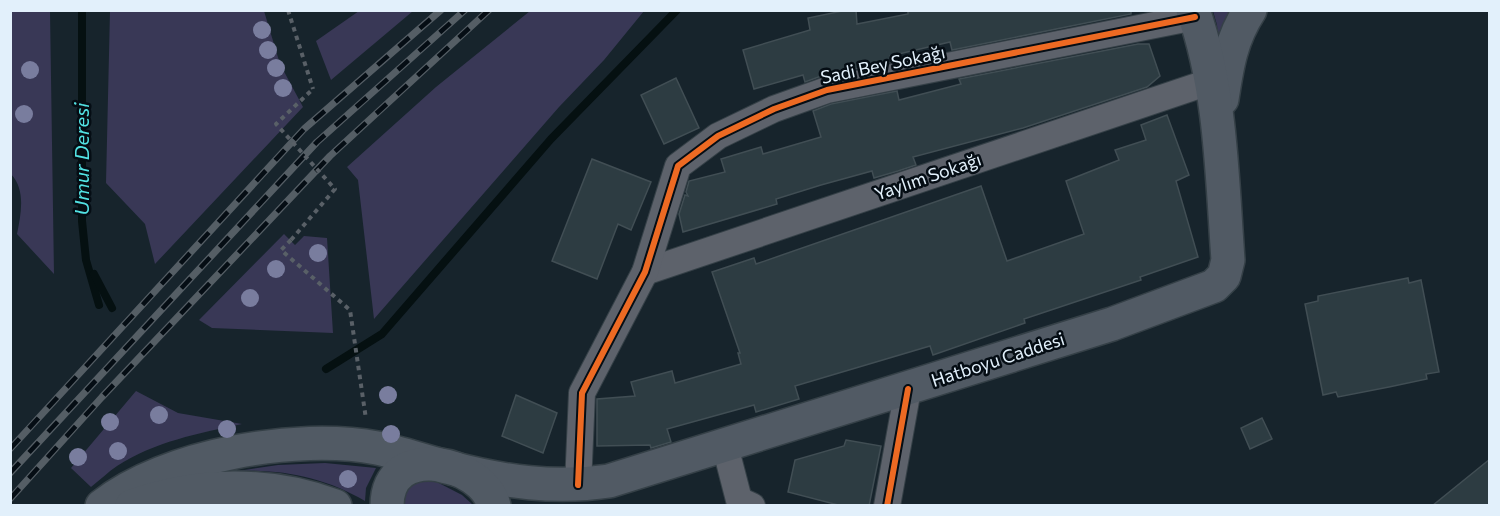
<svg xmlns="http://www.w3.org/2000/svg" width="1500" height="516" font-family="Commissioner,sans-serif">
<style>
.green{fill:#393856}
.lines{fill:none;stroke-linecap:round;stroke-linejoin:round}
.stream{stroke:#051011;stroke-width:8}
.building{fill:#2d3c42;stroke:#414e54;stroke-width:1.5}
.street-casing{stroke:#354047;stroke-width:28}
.primary-casing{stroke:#354047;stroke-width:36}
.path{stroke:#596067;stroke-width:4;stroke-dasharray:4.5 4.5;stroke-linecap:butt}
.street{stroke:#5d626b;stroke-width:26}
.primary{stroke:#515a64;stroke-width:33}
.rail-casing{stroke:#555e65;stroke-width:7}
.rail{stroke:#050d14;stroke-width:4.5;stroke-dasharray:14;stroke-linecap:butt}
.path-bridge{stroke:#596067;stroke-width:4;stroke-dasharray:4.5 4.5;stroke-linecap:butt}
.cycleway-casing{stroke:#050d14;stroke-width:10}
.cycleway{stroke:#ed6a23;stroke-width:6}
.tree{fill:#797d9e}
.labels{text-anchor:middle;stroke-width:5;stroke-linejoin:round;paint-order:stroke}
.street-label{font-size:18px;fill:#e2f0fb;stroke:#050d14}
.water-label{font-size:20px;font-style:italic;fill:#52e2e3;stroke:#050d14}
</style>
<rect width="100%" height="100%" fill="#17242c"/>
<g class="green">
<path d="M11 10 50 11 54 274 17 234C21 214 26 190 11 174Z"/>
<path d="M110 11H264L280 64 303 107 155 264 145 224 106 183Z"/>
<path d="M359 11H413L331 80 316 41Z"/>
<path d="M530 11H644L604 60 559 107 374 319 358 180 347 167 436 87Z"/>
<path d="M1213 11H1235L1221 68 1217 25Z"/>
<path d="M284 234 295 245 304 236 327 238 333 333 212 328 199 320Z"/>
<path d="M136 391 178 413 242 424C199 433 154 442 117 466 108 472 100 480 91 487L71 468Z"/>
<path d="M325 463 376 468 366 488 365 501C326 478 283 469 238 471L278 465Z"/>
<path d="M433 480 462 495 473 505 400 506 403 492 418 481Z"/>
</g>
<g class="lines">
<g class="stream">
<path d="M82 10V221L86 260 99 305"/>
<path d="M94 274 112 308"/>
<path d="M326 369 382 334 551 139 677 10"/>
</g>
</g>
<g class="building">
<path d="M847 10H856L857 24 908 14V10H1131V14L952 50 950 42 890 56 891 62 824 75 805 82 803 75 754 89 743 50 810 30 808 18Z"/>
<path d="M1138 44H1149L1160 76 1147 87 1023 128 913 157 916 165 898 171 874 178 872 171 821 185 776 199 777 204 683 232 679 214 685 195 688 196 686 192 689 181 725 172 721 159 761 147 763 154 821 137 813 111 831 104 897 91 899 100 961 84 959 79Z"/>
<path d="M676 78 699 128 664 144 641 95Z"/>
<path d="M1167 115 1189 175 1176 181 1198 257 1140 277 1141 280 1024 319 1025 323 933 355 930 346 795 386 799 399 756 412 754 405 667 429 671 442 651 448 650 445 597 446V399L635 396 631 382 672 371 675 383 741 364 738 353H740L712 272 754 258 756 264 981 186 1007 261 1084 234 1066 181 1119 160 1115 150 1146 140 1141 125Z"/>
<path d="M592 159 651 182 631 230 618 224 597 279 552 261Z"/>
<path d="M1408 278 1409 283 1421 280 1439 372 1426 374 1427 379 1389 387 1338 397 1336 392 1323 395 1305 304 1318 301V296Z"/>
<path d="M516 395 557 413 543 453 502 436Z"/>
<path d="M1262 418 1272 439 1250 449 1241 428Z"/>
<path d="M846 440 881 446 869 506H842L788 492 795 460 844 446Z"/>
<path d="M1490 459V506H1432Z"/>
</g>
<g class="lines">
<defs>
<g id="street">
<path d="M645 272 1212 81"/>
<path d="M725 446 739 500 752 506"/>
<path d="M578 485 582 393 645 272 678 166 718 136 774 109 827 90 1195 17"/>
<path d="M887 506 908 389"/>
</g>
<g id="primary">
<path d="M1222 99C1227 66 1231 39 1250 10"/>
<path d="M102 506C166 455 297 433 377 448 402 453 426 462 451 468 504 482 555 489 609 481L1112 324 1214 286 1224 276 1228 260C1222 176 1221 90 1193 10"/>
<path d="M132 506C197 483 270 481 335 506"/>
<path d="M387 506C387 439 484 462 494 506"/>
</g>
</defs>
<use href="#street" class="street-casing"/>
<use href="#primary" class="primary-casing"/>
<g class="path">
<path d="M288 10 313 89"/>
<path d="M291 240 281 250 350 310 366 419"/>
</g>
<use href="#street" class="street"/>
<use href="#primary" class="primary"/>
<defs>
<g id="rail">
<path d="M10 449 304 129 441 10"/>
<path d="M10 473 317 142 465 10"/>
<path d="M10 499 102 397 330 156 489 10"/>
</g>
</defs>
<use href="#rail" class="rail-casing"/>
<use href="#rail" class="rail"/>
<path class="path-bridge" d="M291 240 335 189 276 124 313 89"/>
<defs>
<g id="cycleway">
<path d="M578 485 582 393 645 272 678 166 718 136 774 109 827 90 1195 17"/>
<path d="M887 506 908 389"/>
</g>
</defs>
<use href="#cycleway" class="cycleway-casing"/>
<use href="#cycleway" class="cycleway"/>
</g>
<g class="tree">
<circle cx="262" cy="30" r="9"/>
<circle cx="268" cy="50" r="9"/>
<circle cx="276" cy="68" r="9"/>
<circle cx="30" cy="70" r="9"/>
<circle cx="283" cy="88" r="9"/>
<circle cx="24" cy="114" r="9"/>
<circle cx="318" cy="253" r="9"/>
<circle cx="276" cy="269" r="9"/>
<circle cx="250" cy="298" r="9"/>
<circle cx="388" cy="395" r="9"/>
<circle cx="159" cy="415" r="9"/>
<circle cx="110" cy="422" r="9"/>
<circle cx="227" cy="429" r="9"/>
<circle cx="391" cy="434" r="9"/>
<circle cx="118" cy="451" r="9"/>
<circle cx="78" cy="457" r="9"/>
<circle cx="348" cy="479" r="9"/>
</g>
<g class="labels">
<g class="street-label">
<text transform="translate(883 65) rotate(-12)" y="6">Sadi Bey Sokağı</text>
<text transform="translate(928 177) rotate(-19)" y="6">Yaylım Sokağı</text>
<text transform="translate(998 360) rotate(-18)" y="6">Hatboyu Caddesi</text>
</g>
<g class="water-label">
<text transform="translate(82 159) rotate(-90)" y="7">Umur Deresi</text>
</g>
</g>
<rect width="1500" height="516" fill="none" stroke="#e2f0fb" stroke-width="24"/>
</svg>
